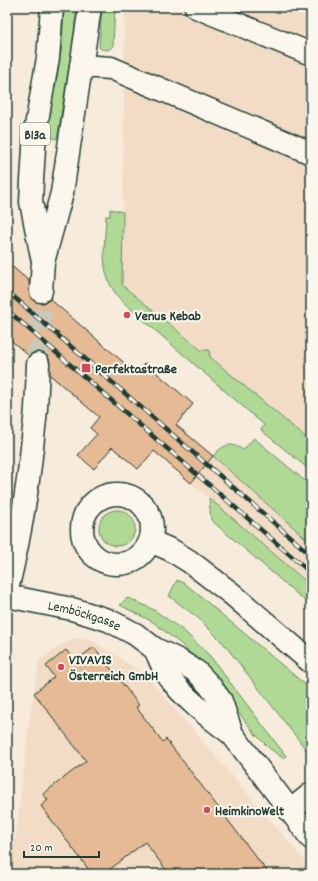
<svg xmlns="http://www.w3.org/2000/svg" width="318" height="881" font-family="Dekko,sans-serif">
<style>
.built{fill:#f2dcc6}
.green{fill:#b0d996;stroke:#688b65}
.building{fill:#e5ba95;stroke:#1f3d34}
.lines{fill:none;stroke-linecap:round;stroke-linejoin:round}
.major-tunnel{stroke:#ccc8ba;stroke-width:22;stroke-dasharray:22 11;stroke-linecap:butt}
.minor-casing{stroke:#1f3d34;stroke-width:25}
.major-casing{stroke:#1f3d34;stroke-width:25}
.minor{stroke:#fbf7ec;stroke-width:22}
.major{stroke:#fbf7ec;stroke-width:22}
.rail-casing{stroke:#1f3d34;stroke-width:4.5}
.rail{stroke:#fbf7ec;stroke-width:3;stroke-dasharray:9;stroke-linecap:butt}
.poi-dot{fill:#d1495b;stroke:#fbf7ec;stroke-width:1.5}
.labels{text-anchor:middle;stroke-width:4;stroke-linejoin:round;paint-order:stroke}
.shield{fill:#fbf7ec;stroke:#61756b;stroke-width:1}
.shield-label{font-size:13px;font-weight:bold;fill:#1f3d34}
.poi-label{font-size:14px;font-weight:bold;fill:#1f3d34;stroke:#fbf7ec;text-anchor:start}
.street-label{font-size:14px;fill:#1f3d34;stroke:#fbf7ec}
</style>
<rect width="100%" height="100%" fill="#f7ebdb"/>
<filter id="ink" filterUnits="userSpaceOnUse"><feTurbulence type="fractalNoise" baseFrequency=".025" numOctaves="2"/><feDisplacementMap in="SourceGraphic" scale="8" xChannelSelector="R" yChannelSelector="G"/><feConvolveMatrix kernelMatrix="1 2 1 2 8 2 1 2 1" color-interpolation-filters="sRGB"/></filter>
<g filter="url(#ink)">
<g class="built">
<path d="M125 7H311V442L209 357V350H201L122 284Z"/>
<path d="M7 282 150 400 311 543V586L154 451Z"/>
<path d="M73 638 93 641 146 675 311 868V874H8L17 826 30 716 39 660Z"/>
</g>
<g class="green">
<path d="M64 7H77L72 48 57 139 47 136 52 96 62 47Z"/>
<path d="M102 7H115L113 45C110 51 106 50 101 49L99 47Z"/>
<path d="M110 209 123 212 122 285 201 350H209L210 357 311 442V471L261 430 264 425 124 303C97 277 105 249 106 216H110Z"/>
<path d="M254 438 311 486V543L213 456C223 445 230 441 243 450Z"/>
<path d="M209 498 311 586V606L211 520Z"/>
<circle cx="117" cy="528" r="18"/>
<path d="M177 580 184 583 194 591 308 687 310 685 311 686V756L224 644 198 618 169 596Z"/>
<path d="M129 598 154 610 184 631 210 656 286 756 284 759 269 748 256 735 202 665 182 645 153 622 120 605 126 599Z"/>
</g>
<g class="building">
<path d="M7 262 29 281 30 296 34 301 41 303 46 302 50 299 136 373 145 363 193 404 176 425 213 456 191 483 154 451 138 469 112 447 94 469 78 455 97 434 90 428 99 417 50 375 49 359 45 354 38 352 33 353 29 356 7 337Z"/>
<path d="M94 647 139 705 136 707 163 742 166 739 269 874H169L145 842 104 874H92L41 806 48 800 43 794 86 761 34 693 54 677 46 666 66 650 75 661Z"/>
</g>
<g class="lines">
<path class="major-tunnel" d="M38 364 41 291"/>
<defs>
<g id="minor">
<path d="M196 7 311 54"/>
<path d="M81 66 111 68 311 153"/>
<circle cx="117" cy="529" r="35"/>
<path d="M150 541 171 550 189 561 232 594 311 662"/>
<path id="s1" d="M7 596 72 609 108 620 135 634 155 649 178 660 197 672 210 686 221 701 232 734 311 838"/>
<path d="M155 649C159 657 162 666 167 674 183 698 209 717 232 734"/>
<path d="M290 811 311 794"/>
</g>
<g id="major">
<path d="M42 257 31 202 32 181 35 132 48 58 52 7"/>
<path d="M41 291 43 262 62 193 90 7"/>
<path d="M7 590C20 537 29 482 34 428 37 407 37 385 38 364"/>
</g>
</defs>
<use href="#minor" class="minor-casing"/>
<use href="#major" class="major-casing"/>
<use href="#minor" class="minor"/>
<use href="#major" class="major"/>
<defs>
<g id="rail">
<path d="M7 291 311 555"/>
<path d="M7 310 311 573"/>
</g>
</defs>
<use href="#rail" class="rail-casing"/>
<use href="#rail" class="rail"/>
</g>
</g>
<g class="poi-dot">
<circle cx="127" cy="315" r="4"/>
<rect x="81" y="363" width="10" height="10" rx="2"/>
<circle cx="61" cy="667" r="4"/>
<circle cx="207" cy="810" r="4"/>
</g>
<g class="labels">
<rect class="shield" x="20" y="123" width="30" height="22" rx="3"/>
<g class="shield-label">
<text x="35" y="139">B13a</text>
</g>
<g class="poi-label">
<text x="135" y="320">Venus Kebab</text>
<text x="95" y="373">Perfektastraße</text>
<text x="69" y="664">VIVAVIS<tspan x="69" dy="16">Österreich GmbH</tspan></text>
<text x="215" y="815">HeimkinoWelt</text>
</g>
<g class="street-label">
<text dy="5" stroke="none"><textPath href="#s1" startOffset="80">Lemböckgasse</textPath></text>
</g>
</g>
<rect width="318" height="881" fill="none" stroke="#fbf7ec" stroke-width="24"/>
<rect x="12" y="12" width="294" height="857" fill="none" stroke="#1f3d34" stroke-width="1.5" filter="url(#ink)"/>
<path d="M24 851v6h75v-6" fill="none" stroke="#1f3d34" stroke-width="2"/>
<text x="30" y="851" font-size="12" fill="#1f3d34" stroke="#fbf7ec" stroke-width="3" paint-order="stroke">20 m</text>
</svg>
